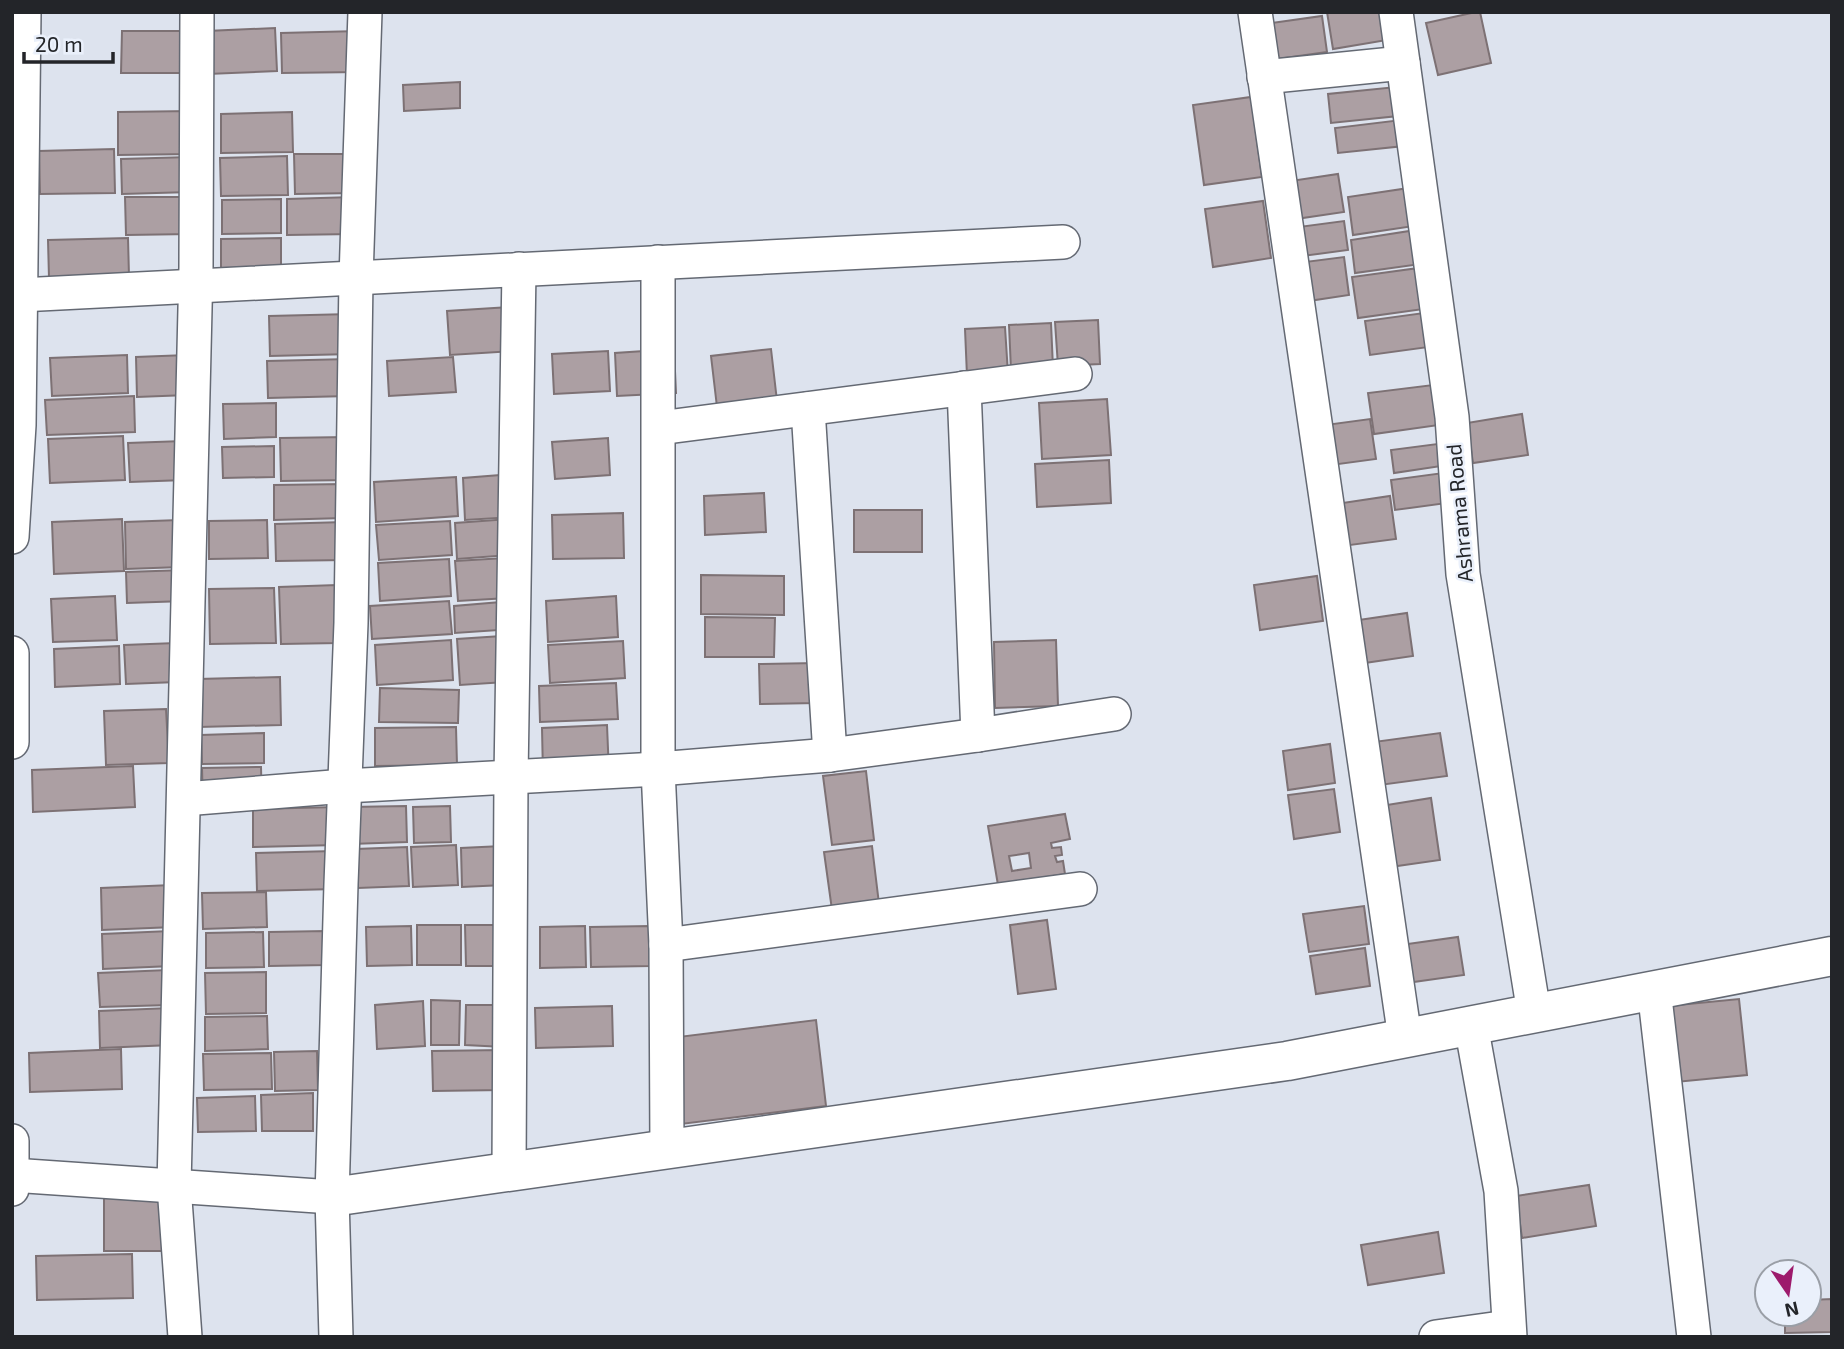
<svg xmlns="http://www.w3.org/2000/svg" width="1844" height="1349" font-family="'Exo 2',sans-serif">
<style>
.building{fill:#ac9fa3;stroke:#7d7174;stroke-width:2;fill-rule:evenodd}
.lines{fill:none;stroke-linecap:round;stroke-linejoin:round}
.street-casing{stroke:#646973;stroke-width:36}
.secondary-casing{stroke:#646973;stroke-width:41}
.street{stroke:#fff;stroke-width:33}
.secondary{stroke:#fff;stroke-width:38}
.labels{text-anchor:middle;stroke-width:5;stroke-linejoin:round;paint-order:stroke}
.street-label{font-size:21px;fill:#232529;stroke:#eaf0fb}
</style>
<rect width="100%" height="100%" fill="#dde3ee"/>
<g class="building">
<path d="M1327 12H1382L1387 40 1333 49Z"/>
<path d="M1476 12H1480L1491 63 1438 75 1426 23Z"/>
<path d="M1322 16 1327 52 1270 60 1265 24Z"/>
<path d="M275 28 277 71 208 74 207 31Z"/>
<path d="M122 31H190L189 73H121Z"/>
<path d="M359 31 360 72 282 73 281 33Z"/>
<path d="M460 82V108L404 111 403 85Z"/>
<path d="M1396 87 1398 116 1331 123 1328 94Z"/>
<path d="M1251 97 1262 177 1204 185 1193 105Z"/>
<path d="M191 111 192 154 118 155V112Z"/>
<path d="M292 112 293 152 221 153V114Z"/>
<path d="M1401 120 1404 146 1338 153 1335 128Z"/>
<path d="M114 149 115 193 40 194 39 151Z"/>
<path d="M294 154H355L356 193 295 194Z"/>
<path d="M287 156 288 195 221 196 220 158Z"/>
<path d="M190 157 191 192 122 194 121 159Z"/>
<path d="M1338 174 1344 212 1289 220 1284 182Z"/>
<path d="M1409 188 1414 226 1353 235 1348 197Z"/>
<path d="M125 197H191V234L126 235Z"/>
<path d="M354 197V234L287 235V199Z"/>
<path d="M281 199V233L222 234V200Z"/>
<path d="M1263 201 1271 258 1213 267 1205 209Z"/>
<path d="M1344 221 1348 250 1295 257 1291 228Z"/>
<path d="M1416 230 1421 264 1355 273 1351 240Z"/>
<path d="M128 238 129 276 49 278 48 240Z"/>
<path d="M281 238V279L221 281V239Z"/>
<path d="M1344 257 1349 295 1302 302 1297 263Z"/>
<path d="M1426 267 1431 308 1358 318 1352 277Z"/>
<path d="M511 307 514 351 450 355 447 311Z"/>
<path d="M1431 312 1436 346 1370 355 1365 321Z"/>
<path d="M351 314 352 354 270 356 269 316Z"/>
<path d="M1098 320 1100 364 1058 366 1055 322Z"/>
<path d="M1051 323 1053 368 1011 370 1009 325Z"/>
<path d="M1005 327 1008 374 967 376 965 329Z"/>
<path d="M674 349 676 393 617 396 615 353Z"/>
<path d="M771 349 777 401 717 407 711 356Z"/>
<path d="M608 351 610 391 554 394 552 354Z"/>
<path d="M127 355 128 393 52 396 50 358Z"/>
<path d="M187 355 188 395 137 397 136 357Z"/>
<path d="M453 357 456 392 389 396 387 361Z"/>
<path d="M349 359V396L268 398 267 361Z"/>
<path d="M1433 385 1439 425 1374 434 1368 393Z"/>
<path d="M134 396 135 432 47 435 45 400Z"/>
<path d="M1107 399 1111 455 1042 459 1039 403Z"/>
<path d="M276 403V437L224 439 223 404Z"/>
<path d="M1522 414 1528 455 1473 463 1467 423Z"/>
<path d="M1370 419 1376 459 1324 466 1318 426Z"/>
<path d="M123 436 125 480 50 483 48 439Z"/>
<path d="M348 437 349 480 281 481 280 438Z"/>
<path d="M608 438 610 475 555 479 552 442Z"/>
<path d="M183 441 185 480 130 482 128 443Z"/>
<path d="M1445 443 1448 465 1394 473 1391 450Z"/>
<path d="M274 446V477L223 478 222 447Z"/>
<path d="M1109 460 1111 503 1037 507 1035 464Z"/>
<path d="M1443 473 1447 503 1395 510 1391 480Z"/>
<path d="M512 474 515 517 465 520 463 478Z"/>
<path d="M456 477 458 516 376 522 374 482Z"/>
<path d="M344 484V518L274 520V485Z"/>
<path d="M764 493 766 532 705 535 704 496Z"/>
<path d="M1390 496 1396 539 1335 547 1329 505Z"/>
<rect x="854" y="510" width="68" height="42"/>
<path d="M623 513 624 558 553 559 552 515Z"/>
<path d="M122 519 124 571 54 574 52 522Z"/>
<path d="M509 519 511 555 457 559 455 523Z"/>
<path d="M179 520 181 567 126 569 125 522Z"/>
<path d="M267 520 268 558 209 559V521Z"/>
<path d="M450 521 452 555 379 560 376 525Z"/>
<path d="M345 522 346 560 276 561 275 524Z"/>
<path d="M505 558 508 598 458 601 455 561Z"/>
<path d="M449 559 451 596 380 601 378 563Z"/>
<path d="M185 570V601L127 603 126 572Z"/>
<path d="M701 575 784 576V615L701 614Z"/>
<path d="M1317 576 1323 621 1260 630 1254 585Z"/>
<path d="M337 585 339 643 281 644 279 587Z"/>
<path d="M274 588 276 643 210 644 209 589Z"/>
<path d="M115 596 117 640 53 642 51 599Z"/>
<path d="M616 596 618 637 548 642 546 601Z"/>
<path d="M449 601 452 634 372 639 370 606Z"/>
<path d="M514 601 515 629 455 633 454 606Z"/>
<path d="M1407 613 1413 656 1344 666 1338 623Z"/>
<path d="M705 617 775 618 774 657H705Z"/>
<path d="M518 635 521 681 460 685 457 639Z"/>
<path d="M451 640 453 680 377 685 375 645Z"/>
<path d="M1056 640 1058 706 995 708 994 642Z"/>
<path d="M623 641 625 678 550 683 548 645Z"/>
<path d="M176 643 177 682 126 684 124 645Z"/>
<path d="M119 646 120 684 55 687 54 649Z"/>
<path d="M817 663V703L760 704 759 664Z"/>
<path d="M280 677 281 725 199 727 198 679Z"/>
<path d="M616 683 618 719 540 722 539 686Z"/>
<path d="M380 688 459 690 458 723 379 722Z"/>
<path d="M166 709 169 763 106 765 104 711Z"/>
<path d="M607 725 609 773 543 775 542 728Z"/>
<path d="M456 727 457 765 375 766V728Z"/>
<path d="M264 733V763L202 764 201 735Z"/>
<path d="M1440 733 1447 776 1365 787 1359 744Z"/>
<path d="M1330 744 1335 783 1288 790 1283 751Z"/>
<path d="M133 766 135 807 33 812 32 770Z"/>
<path d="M261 767 262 806 203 807 202 768Z"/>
<path d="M866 771 874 840 832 845 823 776Z"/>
<path d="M1334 789 1340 832 1294 839 1288 795Z"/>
<path d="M1431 798 1440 860 1376 869 1368 808Z"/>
<path d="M406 806 407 842 351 844 350 807Z"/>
<path d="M450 806 451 842 414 843 413 807Z"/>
<path d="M337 807V845L253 847V809Z"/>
<path d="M1065 814 1070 839 1051 843 1052 848 1061 847 1062 855 1055 856 1057 862 1063 861 1065 874 998 885 988 826ZM1029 853 1031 868 1012 871 1009 856Z"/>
<path d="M456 845 458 885 413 887 411 847Z"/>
<path d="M502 846 504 885 462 887 461 848Z"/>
<path d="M872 846 879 904 832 910 824 852Z"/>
<path d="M407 847 409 886 358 888 356 849Z"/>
<path d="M334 851 335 889 257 891 256 853Z"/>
<path d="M172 885 174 927 102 930 101 888Z"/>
<path d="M266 892 267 927 203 929 202 893Z"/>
<path d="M1364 906 1369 944 1309 952 1303 914Z"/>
<path d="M1047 920 1056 989 1018 994 1010 925Z"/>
<rect x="417" y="925" width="44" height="40"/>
<path d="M465 925H509L510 966H466Z"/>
<path d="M411 926 412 965 367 966 366 927Z"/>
<path d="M585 926 586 967 540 968V927Z"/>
<path d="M650 926 651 966 591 967 590 927Z"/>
<path d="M170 931 172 966 103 969 102 934Z"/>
<path d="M326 931 327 965 269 966V932Z"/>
<path d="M263 932 264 967 206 968V933Z"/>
<path d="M1458 937 1464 975 1392 985 1386 947Z"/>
<path d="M1365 948 1370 986 1316 994 1310 956Z"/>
<path d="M168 970 170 1005 100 1007 98 973Z"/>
<path d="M266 972V1013L206 1014 205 973Z"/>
<path d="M1739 999 1747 1075 1676 1082 1668 1006Z"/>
<path d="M431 1000 460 1001 459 1045H431Z"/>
<path d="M423 1001 425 1046 377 1049 375 1005Z"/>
<path d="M466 1005H505L504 1047 465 1045Z"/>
<path d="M612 1006 613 1046 536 1048 535 1008Z"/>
<path d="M170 1008 172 1045 100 1048 99 1011Z"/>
<path d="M267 1016 268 1049 205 1051V1017Z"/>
<path d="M816 1020 826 1106 681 1124 670 1038Z"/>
<path d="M121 1049 122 1089 30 1092 29 1053Z"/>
<path d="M502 1050 503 1090 433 1091 432 1051Z"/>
<path d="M317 1051 318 1090 275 1091 274 1052Z"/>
<path d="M271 1053 272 1089 204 1090 203 1054Z"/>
<path d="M313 1093V1131H262L261 1095Z"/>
<path d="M255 1096 256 1131 198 1132 197 1098Z"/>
<path d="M1589 1185 1596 1226 1522 1238 1516 1196Z"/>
<rect x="104" y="1198" width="67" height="53"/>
<path d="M1438 1232 1444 1273 1368 1285 1361 1245Z"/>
<path d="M132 1254 133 1298 37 1300 36 1256Z"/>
<path d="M1832 1299V1332L1785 1333V1314H1809V1300Z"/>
</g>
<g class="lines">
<defs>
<g id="street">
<path d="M1255 12 1405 1038"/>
<path d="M1396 12 1452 417 1463 574 1534 1013"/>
<path d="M1264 77 1403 63"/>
<path d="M658 262V769L666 945 667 1149"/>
<path d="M20 295 1063 242"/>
<path d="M964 388 978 735"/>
<path d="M808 409 830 755"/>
<path d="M659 428 1075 374"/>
<path d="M12 537 19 425 24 12"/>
<path d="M12 653V742"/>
<path d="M184 799 345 786 658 769 830 755 978 735 1114 714"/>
<path d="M666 945 1080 889"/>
<path d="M1654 989 1694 1337"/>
<path d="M1471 1025 1501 1191 1510 1337"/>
<path d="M12 1141V1189"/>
<path d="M509 1172 511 777 519 269"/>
<path d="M12 1175 332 1197"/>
<path d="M185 1337 174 1186 196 267 197 12"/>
<path d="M336 1337 332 1197 341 884 351 623 356 278 365 12"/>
<path d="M1436 1337 1508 1327"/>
</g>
<path id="secondary" d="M332 1197 1287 1061 1832 956"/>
</defs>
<use href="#street" class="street-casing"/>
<use href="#secondary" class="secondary-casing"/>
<use href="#street" class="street"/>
<use href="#secondary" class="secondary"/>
</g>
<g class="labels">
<g class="street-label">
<text transform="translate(1460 513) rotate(-95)" y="7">Ashrama Road</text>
</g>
</g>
<rect width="1844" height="1349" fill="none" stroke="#232529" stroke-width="28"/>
<g transform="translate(1788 1293) rotate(167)"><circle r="33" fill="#eaf0fb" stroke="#9a9fa7" stroke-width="2"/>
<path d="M0-5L12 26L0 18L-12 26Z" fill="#9d1a6c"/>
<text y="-10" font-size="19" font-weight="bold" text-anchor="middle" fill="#232529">N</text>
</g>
<path d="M24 52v10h89v-10" fill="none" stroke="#232529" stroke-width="3.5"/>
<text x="35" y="52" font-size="21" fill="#232529" stroke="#eaf0fb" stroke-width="5" paint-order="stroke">20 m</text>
</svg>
